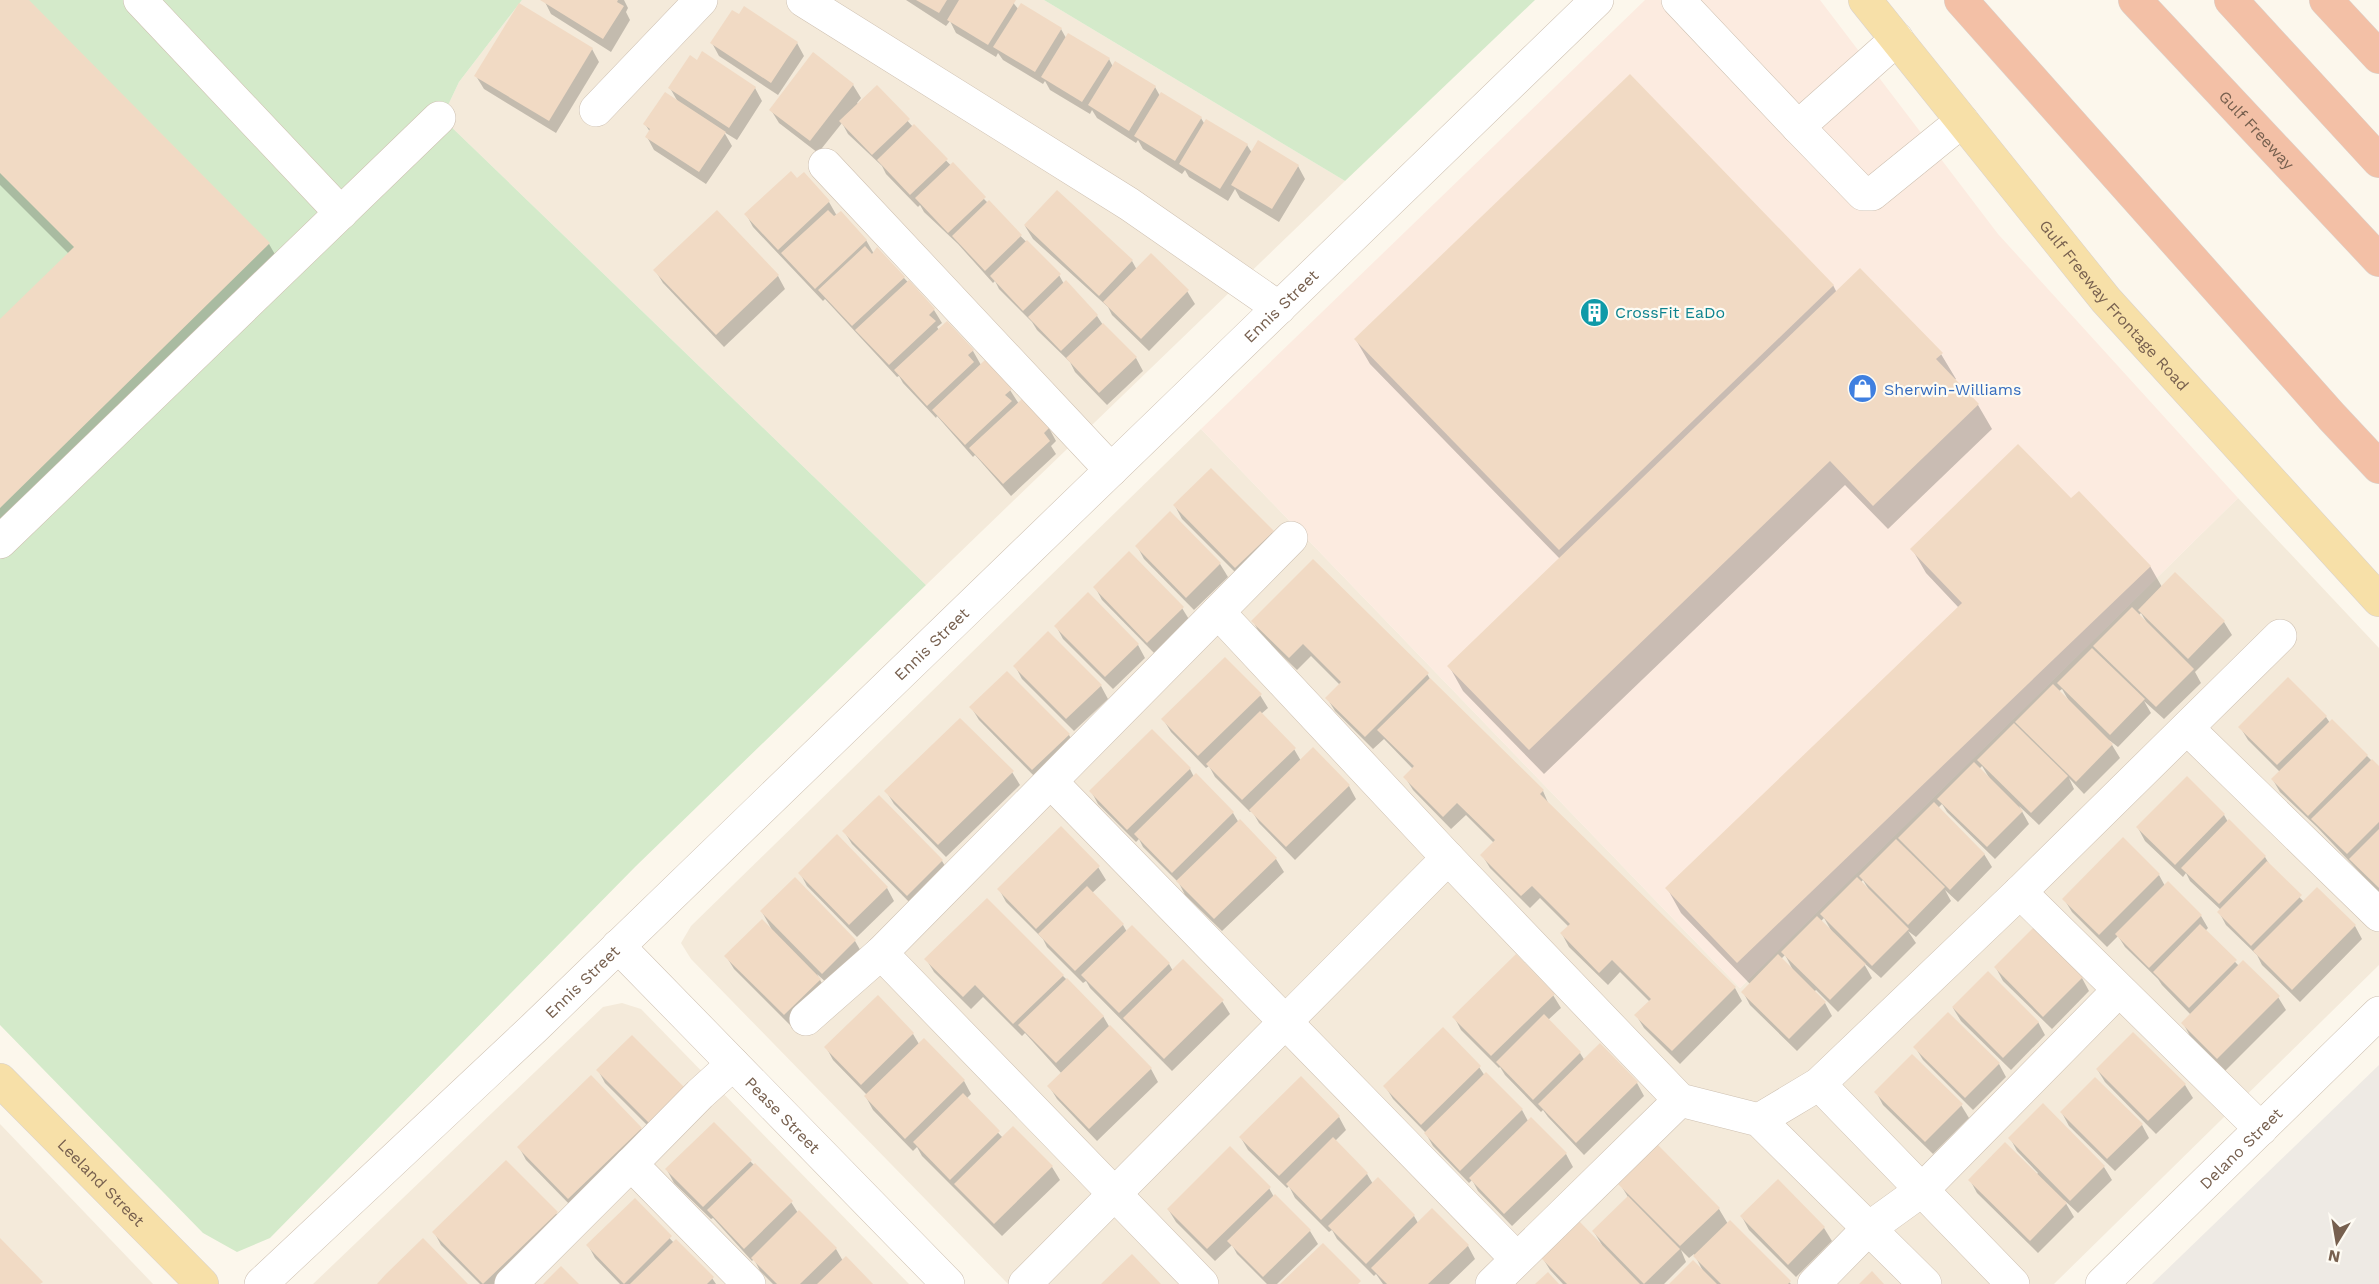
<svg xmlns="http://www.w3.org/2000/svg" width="2379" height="1284" font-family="'Work Sans',sans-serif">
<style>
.residential{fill:#f4eada}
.commercial{fill:#fcebe0}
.industrial{fill:#eeeae4}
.green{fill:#d4eaca}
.shadow{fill:#0003;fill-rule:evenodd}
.building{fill:#f1dac4}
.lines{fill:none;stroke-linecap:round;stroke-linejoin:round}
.minor-casing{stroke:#cec0b1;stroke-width:34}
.major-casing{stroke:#d9d2ce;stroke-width:34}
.highway-casing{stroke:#d9d2ce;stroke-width:34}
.minor{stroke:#fff;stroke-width:33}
.major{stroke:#f7e0a8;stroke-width:33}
.highway{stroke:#f3c0a6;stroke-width:33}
.labels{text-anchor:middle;stroke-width:4.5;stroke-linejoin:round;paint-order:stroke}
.street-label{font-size:16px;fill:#77604f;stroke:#fefbf3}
.culture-label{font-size:16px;fill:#0d838f;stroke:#fefbf3;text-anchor:start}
.shop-label{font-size:16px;fill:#366cbe;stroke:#fefbf3;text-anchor:start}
</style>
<rect width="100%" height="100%" fill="#fcf7ec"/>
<g class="residential">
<path d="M522 0H1044L1345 181 926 585 442 118 459 82Z"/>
<path d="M1201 429 1740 988 2238 498 2379 648V965L2054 1284H1008L691 959 681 943 691 926Z"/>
<path d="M622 1003 641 1009 909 1284H313L603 1007Z"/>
<path d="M0 1124 153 1284H0Z"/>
</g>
<path class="commercial" d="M1645 0H1820L1998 234 2238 498 1740 988 1201 429Z"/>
<path class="industrial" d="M2379 1065V1284H2152Z"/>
<g class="green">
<path d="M0 0H522L459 82 442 118 926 585 636 866 270 1238 237 1252 203 1233 0 1025Z"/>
<path d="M1044 0H1535L1345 181Z"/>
</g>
<g class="shadow">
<path d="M0 0H27L269 244 288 277 0 559V322L69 254 0 185Z"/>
<path d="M544 0H624L628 8 626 12 630 20 611 52 551 14Z"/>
<path d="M906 0H1011L1019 10 1061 29 1066 38 1109 59 1113 67 1155 87 1160 96 1161 94 1201 118 1205 125 1247 145 1252 153 1298 166 1305 179 1279 222 1240 198 1235 189 1228 201 1189 177 1185 170 1182 174 1143 149 1138 140 1136 143 1097 118 1092 110 1090 114 1050 90 1045 81 1043 84 1003 60 998 53 996 57 956 33 950 21 946 26Z"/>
<path d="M712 43H797L804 56 778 95 719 56Z"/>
<path d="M592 49 599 62 556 133 484 89 476 76Z"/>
<path d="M813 55 853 85 861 98 857 103 858 104 877 87 913 127 1059 275 1064 284 1066 282 1097 316 1103 325 1136 358 1143 371 1107 405 1075 372 1070 362 1037 330 1032 322 999 289 995 281 993 283 958 244 924 212 920 205 918 207 886 174 882 166 848 134 842 123 818 153 779 123 771 110Z"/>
<path d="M670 88H755L762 101 737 140 724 132 732 146 706 184 654 150 647 137 650 132 645 124 678 102Z"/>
<path d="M804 174 829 202 837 216 866 240 874 254 904 278 934 310 942 323 937 327 939 330 973 351 981 365 1010 390 1019 404 1022 401 1049 428 1056 441 1051 446 1056 454 1011 496 975 455 973 457 937 416 936 418 903 383 899 376 897 377 825 299 823 301 753 227 746 214Z"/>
<path d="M1025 226 1132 261 1137 270 1187 291 1195 304 1149 351 1112 315 1108 307 1033 239Z"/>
<path d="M655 270 778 276 785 289 724 347 663 283Z"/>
<path d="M1833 285 1837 293 1941 354 1956 379 1954 380 1978 405 1992 429 1888 529 1845 485 1544 774 1463 691 1449 666 1560 559 1370 364 1356 340Z"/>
<path d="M2071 500 2150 566 2162 587 2224 622 2232 635 2195 672 2201 683 2164 719 2144 701 2151 713 2118 747 2109 740 2120 758 2084 794 2069 778 2074 789 2039 825 2019 806 2029 824 1995 859 1947 812 1942 804 1938 808 1984 854 1992 867 1958 902 1945 890 1951 901 1916 937 1908 931 1916 943 1881 978 1863 962 1872 978 1838 1012 1816 990 1814 992 1825 1003 1832 1016 1797 1051 1750 1005 1743 992 1750 984 1681 913 1667 888 1959 608 1926 573 1912 549ZM2141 613 2147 623 2138 616ZM2062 689 2069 701 2058 692ZM1982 766 1990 779 1979 769ZM1863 880 1869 890 1860 883ZM1824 918 1832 932 1820 922ZM1785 955 1793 970 1781 959Z"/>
<path d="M1175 506 1272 532 1280 545 1243 580 1182 519Z"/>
<path d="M1170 513 1220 564 1228 577 1194 610 1144 559 1137 546Z"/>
<path d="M1095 587 1182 608 1190 621 1156 655 1102 600Z"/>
<path d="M1253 621 1427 674 1432 682 1543 791 1549 805 1735 988 1742 1001 1680 1064 1644 1028 1636 1015 1650 1002 1620 972 1608 985 1569 947 1562 934 1569 927 1540 898 1530 908 1490 868 1482 855 1494 843 1466 815 1451 829 1413 790 1405 777 1413 769 1384 739 1373 749 1335 711 1327 698 1340 685 1311 656 1297 670 1260 634Z"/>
<path d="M1056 626 1138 645 1145 658 1113 689 1063 639Z"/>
<path d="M1015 666 1101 686 1108 699 1074 731 1022 679Z"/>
<path d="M1260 695 1268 708 1261 714 1294 749 1301 761 1349 786 1356 799 1295 860 1259 823 1252 811 1250 812 1215 777 1209 766 1206 768 1171 732 1163 719Z"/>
<path d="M971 707 1069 735 1076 748 1040 782 979 720Z"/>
<path d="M2326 717 2330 723 2332 721 2379 768V893L2317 827 2280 792 2273 780 2280 772 2248 740 2240 727Z"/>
<path d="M1152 731 1190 769 1194 777 1233 813 1239 823 1276 859 1284 872 1222 931 1185 895 1179 883 1143 847 1139 839 1136 842 1098 804 1091 791Z"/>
<path d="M1012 772 1020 785 946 857 894 804 886 791Z"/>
<path d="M2187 778 2224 815 2228 822 2265 857 2271 867 2304 902 2355 926 2362 939 2300 1002 2262 965 2257 955 2226 925 2219 912 2221 910 2190 881 2186 873 2183 877 2145 841 2138 828Z"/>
<path d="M879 797 942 861 950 874 915 908 852 844 844 831Z"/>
<path d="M1098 867 1106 880 1092 893 1123 925 1127 932 1132 927 1169 964 1173 971 1222 1001 1230 1014 1172 1071 1090 988 1086 981 1083 983 1047 947 1043 939 1006 902 999 889Z"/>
<path d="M800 873 887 888 894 901 857 937 807 886Z"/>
<path d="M2159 875 2165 886 2201 916 2208 928 2205 931 2239 966 2278 997 2286 1010 2225 1071 2190 1036 2183 1023 2191 1015 2162 985 2158 979 2125 947 2118 936 2107 947 2072 912 2064 899Z"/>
<path d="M762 912 855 941 862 953 830 986 817 974 827 993 792 1027 734 969 726 956 772 930Z"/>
<path d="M926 959 1063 976 1103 1016 1110 1028 1151 1069 1158 1082 1097 1141 1057 1099 1049 1086 1062 1074 1025 1033 1022 1036 983 997 971 1009 934 972Z"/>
<path d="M1996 968 2082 978 2089 991 2052 1029 2003 981Z"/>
<path d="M1553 995 1561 1008 1548 1020 1580 1053 1585 1061 1637 1083 1644 1096 1584 1155 1548 1117 1543 1110 1541 1112 1505 1075 1500 1067 1499 1068 1461 1030 1454 1017Z"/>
<path d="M1953 1008 2038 1022 2045 1035 2011 1070 1961 1021Z"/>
<path d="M913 1034 919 1044 924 1040 964 1081 971 1094 966 1099 1003 1138 1013 1128 1052 1167 1060 1180 1002 1236 922 1156 917 1147 913 1151 873 1110 866 1097 867 1095 833 1060 826 1047Z"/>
<path d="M632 1037 657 1135 605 1083 598 1070Z"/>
<path d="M1915 1047 1999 1064 2006 1077 1973 1110 1923 1060Z"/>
<path d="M1479 1067 1485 1076 1486 1074 1522 1110 1528 1121 1566 1154 1573 1167 1512 1226 1478 1191 1472 1180 1469 1183 1433 1146 1425 1132 1393 1099 1385 1086Z"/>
<path d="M2097 1069 2185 1085 2193 1098 2156 1134 2105 1082Z"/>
<path d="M1876 1092 1961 1105 1969 1118 1933 1154 1883 1105Z"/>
<path d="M2043 1105 2104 1167 2112 1180 2078 1213 2064 1200 2074 1217 2038 1253 1977 1193 1970 1180 2036 1175 2038 1173 2017 1151 2010 1138Z"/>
<path d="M2062 1113 2142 1125 2149 1138 2115 1171 2069 1126Z"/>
<path d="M1339 1117 1346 1130 1335 1141 1367 1174 1373 1184 1378 1179 1414 1216 1418 1223 1468 1246 1475 1259 1449 1284H1383L1376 1274 1374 1276 1337 1239 1332 1230 1329 1232 1295 1198 1289 1186 1287 1188 1248 1150 1241 1138Z"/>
<path d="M641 1129 648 1142 576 1211 526 1160 519 1147Z"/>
<path d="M1658 1147 1719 1209 1728 1224 1791 1284H1671L1703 1271 1694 1254 1689 1258 1681 1250 1686 1262 1664 1284H1563L1550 1270 1542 1257 1602 1245 1594 1232 1628 1197 1620 1184Z"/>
<path d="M750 1161 791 1202 798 1213 836 1249 843 1261 871 1284H773L760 1271 754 1259 752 1261 713 1218 711 1219 674 1183 667 1170Z"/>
<path d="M1778 1181 1824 1228 1832 1241 1796 1277 1749 1230 1742 1217Z"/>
<path d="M1269 1188 1274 1197 1310 1231 1318 1244 1277 1284H1267L1237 1254 1232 1245 1215 1261 1176 1222 1168 1209Z"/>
<path d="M635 1200 674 1243 712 1278 716 1284H620L595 1258 588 1245Z"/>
<path d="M556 1213 564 1226 504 1284H480L441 1245 434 1232Z"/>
</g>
<g class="building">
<path d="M0 0H29L270 243 0 508V319L74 247 0 173Z"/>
<path d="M540 0H618L617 2 624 6 603 39Z"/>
<path d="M916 0H947L939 13Z"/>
<path d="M959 0H1016L988 45 947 20Z"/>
<path d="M519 3 593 48 549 121 474 76Z"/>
<path d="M1021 3 1062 28 1035 72 993 47Z"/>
<path d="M744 6 798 42 771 83 710 43 732 10 739 14Z"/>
<path d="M1068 33 1110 58 1082 102 1041 77Z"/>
<path d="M702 51 756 87 729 128 668 88 690 55 697 60Z"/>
<path d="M813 52 854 84 810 141 769 110Z"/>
<path d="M1115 61 1156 86 1129 131 1088 105Z"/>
<path d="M1630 74 1834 285 1559 550 1354 339Z"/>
<path d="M877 85 910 119 872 155 839 121Z"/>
<path d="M665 92 726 132 699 172 645 137 650 129 643 124Z"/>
<path d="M1161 92 1202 117 1175 161 1134 136Z"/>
<path d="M1206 119 1248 144 1220 189 1179 164Z"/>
<path d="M914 124 948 159 910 195 877 160Z"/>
<path d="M1258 140 1299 165 1272 209 1231 185Z"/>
<path d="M953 162 986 197 948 233 915 198Z"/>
<path d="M791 171 797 178 804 172 830 201 778 250 744 214Z"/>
<path d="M1057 190 1133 260 1099 296 1024 225Z"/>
<path d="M989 200 1022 235 985 271 952 236Z"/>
<path d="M717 210 779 275 716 335 653 270Z"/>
<path d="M828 210 834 216 841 211 867 240 815 289 781 253Z"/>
<path d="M1027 240 1061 274 1023 311 990 276Z"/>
<path d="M865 246 872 254 877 247 905 277 852 326 818 290Z"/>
<path d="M1151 253 1189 290 1141 339 1103 302Z"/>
<path d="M1860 268 1943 353 1936 359 1979 404 1873 506 1830 461 1529 750 1447 666Z"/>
<path d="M909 280 935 309 929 315 936 321 889 365 855 330Z"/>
<path d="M1066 280 1098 315 1061 351 1028 317Z"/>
<path d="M947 321 974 350 968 355 974 362 927 406 894 370Z"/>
<path d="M1103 323 1137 357 1099 393 1066 358Z"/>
<path d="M985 360 1012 389 1005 395 1012 401 965 445 932 410Z"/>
<path d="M1022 399 1050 427 1044 433 1050 441 1003 484 969 448Z"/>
<path d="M2018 444 2071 498 2079 491 2151 566 1737 963 1665 888 1962 603 1910 549Z"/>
<path d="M1211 468 1274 531 1235 568 1173 505Z"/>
<path d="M1170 511 1221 563 1186 598 1135 546Z"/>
<path d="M1129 551 1184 607 1147 643 1093 587Z"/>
<path d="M1313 559 1429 673 1365 737 1325 698 1341 682 1303 644 1289 658 1251 621Z"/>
<path d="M2175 572 2225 621 2188 659 2138 610Z"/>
<path d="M1088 592 1139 644 1105 677 1054 626Z"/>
<path d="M2132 607 2194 669 2156 707 2093 646Z"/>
<path d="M1048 631 1102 685 1066 719 1013 666Z"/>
<path d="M2092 648 2145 699 2110 735 2057 683Z"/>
<path d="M1225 657 1262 694 1198 756 1161 719Z"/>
<path d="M1007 671 1070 734 1032 770 969 707Z"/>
<path d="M2288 677 2327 716 2277 765 2238 727Z"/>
<path d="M1430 678 1544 790 1540 794 1736 987 1672 1051 1634 1015 1651 999 1612 960 1599 973 1560 933 1570 924 1532 886 1521 896 1480 855 1495 840 1457 803 1443 817 1403 777 1414 766 1377 730Z"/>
<path d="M2053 684 2113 744 2076 782 2015 722Z"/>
<path d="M1260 711 1296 748 1242 800 1206 764Z"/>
<path d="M960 718 1014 771 938 845 884 791Z"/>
<path d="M2332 719 2368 755 2308 816 2271 779Z"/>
<path d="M2014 723 2068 776 2031 813 1977 760Z"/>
<path d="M1152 729 1191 768 1127 830 1089 791Z"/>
<path d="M1313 747 1350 785 1286 847 1249 810Z"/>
<path d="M2372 759 2379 766V822L2347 854 2311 819Z"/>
<path d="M1974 762 2023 811 1987 847 1937 799Z"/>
<path d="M1196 773 1234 812 1172 873 1134 834Z"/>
<path d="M2187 776 2225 814 2175 865 2136 827Z"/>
<path d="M879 795 943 860 907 896 842 831Z"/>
<path d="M1934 802 1985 854 1950 890 1898 838Z"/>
<path d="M1240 819 1277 858 1214 919 1176 881Z"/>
<path d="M2229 819 2266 856 2219 904 2181 868Z"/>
<path d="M1061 826 1100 866 1036 929 997 889Z"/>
<path d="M2379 829V888L2349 859Z"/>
<path d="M837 834 888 887 849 925 798 873Z"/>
<path d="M2123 837 2160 874 2099 935 2062 899Z"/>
<path d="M1896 839 1945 887 1908 925 1859 876Z"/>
<path d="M2267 861 2302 895 2251 946 2217 912Z"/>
<path d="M795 877 856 940 822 974 760 911Z"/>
<path d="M1857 877 1909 929 1872 966 1820 914Z"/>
<path d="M2168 881 2202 915 2149 968 2115 934Z"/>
<path d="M1087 886 1124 924 1075 971 1038 934Z"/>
<path d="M2317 887 2356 925 2292 990 2253 951Z"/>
<path d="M987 898 1064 975 1013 1024 975 985 963 997 924 959Z"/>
<path d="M1817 916 1866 964 1830 1000 1781 952Z"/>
<path d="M762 919 821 979 784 1015 724 956Z"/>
<path d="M2200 924 2237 960 2189 1008 2153 972Z"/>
<path d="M1132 925 1170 963 1119 1013 1081 975Z"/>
<path d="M2033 928 2083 977 2043 1017 1994 967Z"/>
<path d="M1516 954 1555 994 1491 1056 1452 1017Z"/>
<path d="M1778 954 1826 1002 1789 1039 1741 992Z"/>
<path d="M1183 959 1224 1000 1164 1059 1123 1018Z"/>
<path d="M2243 960 2280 996 2217 1059 2181 1023Z"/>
<path d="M1988 971 2039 1022 2003 1058 1952 1007Z"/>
<path d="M1067 978 1104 1016 1056 1063 1018 1025Z"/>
<path d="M878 995 914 1033 861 1085 824 1047Z"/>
<path d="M1948 1012 2000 1063 1965 1098 1913 1047Z"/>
<path d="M1544 1014 1581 1052 1533 1100 1496 1062Z"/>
<path d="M1110 1025 1152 1068 1089 1129 1047 1086Z"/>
<path d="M1443 1027 1481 1066 1421 1125 1383 1086Z"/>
<path d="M2133 1032 2186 1084 2148 1121 2096 1069Z"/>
<path d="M632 1035 685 1088 649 1123 596 1070Z"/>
<path d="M924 1038 965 1080 905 1139 864 1096Z"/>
<path d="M1600 1043 1638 1082 1576 1143 1538 1104Z"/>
<path d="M1912 1054 1963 1104 1925 1142 1874 1092Z"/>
<path d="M1486 1072 1523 1109 1460 1171 1424 1133Z"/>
<path d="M591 1075 642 1128 568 1199 517 1147Z"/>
<path d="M1301 1076 1340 1116 1279 1176 1239 1137Z"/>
<path d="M2095 1077 2143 1124 2107 1159 2060 1112Z"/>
<path d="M963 1093 1000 1131 950 1180 913 1142Z"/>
<path d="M2043 1103 2105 1166 2070 1201 2008 1138Z"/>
<path d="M1531 1117 1567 1153 1504 1214 1469 1178Z"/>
<path d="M714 1122 752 1160 703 1207 665 1169Z"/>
<path d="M1013 1126 1053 1166 994 1224 954 1184Z"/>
<path d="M1333 1137 1368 1173 1321 1220 1286 1184Z"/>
<path d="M2005 1142 2067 1203 2030 1241 1968 1180Z"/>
<path d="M1658 1145 1720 1208 1680 1246 1618 1184Z"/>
<path d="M1230 1146 1271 1187 1207 1249 1167 1209Z"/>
<path d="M506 1160 558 1212 483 1284 432 1232Z"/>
<path d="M755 1163 793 1201 744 1249 707 1210Z"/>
<path d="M1378 1177 1415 1215 1366 1264 1328 1226Z"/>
<path d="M1778 1179 1825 1227 1788 1265 1740 1216Z"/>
<path d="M1275 1194 1311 1230 1263 1277 1227 1241Z"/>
<path d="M1628 1196 1680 1249 1644 1284 1592 1231Z"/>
<path d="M635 1198 672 1236 624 1284 586 1245Z"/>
<path d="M1432 1208 1469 1245 1428 1284H1387L1371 1268Z"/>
<path d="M799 1210 837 1248 800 1284H777L751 1258Z"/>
<path d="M1578 1220 1640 1284H1567L1540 1257Z"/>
<path d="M1730 1220 1791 1281 1788 1284H1721L1693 1256Z"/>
<path d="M0 1238 43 1282 40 1284H0Z"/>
<path d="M423 1238 468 1284H377L385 1275Z"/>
<path d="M676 1239 714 1277 707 1284H630Z"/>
<path d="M1323 1243 1361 1281 1358 1284H1280Z"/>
<path d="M1132 1254 1161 1284H1101Z"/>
<path d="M846 1256 873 1284H817Z"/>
<path d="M1693 1260 1717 1284H1669Z"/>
<path d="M561 1266 579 1284H543Z"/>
<path d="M1872 1271 1884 1284H1859Z"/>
<path d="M1548 1272 1559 1284H1535Z"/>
</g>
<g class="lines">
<defs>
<g id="minor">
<path d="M140 0 341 213"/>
<path d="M803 0 1129 204 1279 308"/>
<path d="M1678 0 1798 127"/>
<path d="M1897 39 1798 127 1863 194H1872L1962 121"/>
<path d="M596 110 701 0"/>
<path d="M825 165 1111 470"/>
<path d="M0 542 439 118"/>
<path d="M1218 612 1448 858 1680 1100 1759 1120 1925 1284"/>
<path d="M2187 728 2379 915"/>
<path d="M1051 782 1517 1259"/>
<path id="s1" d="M618 946 948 1284"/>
<path d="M881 953 1202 1284"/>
<path d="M806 1019 881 953 1291 538"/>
<path d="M733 1064 700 1094 631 1164 749 1284"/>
<path d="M1819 1084 2013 1284"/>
<path d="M1759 1120 1819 1084 2020 892"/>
<path d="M2261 1129 2020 892 2280 636"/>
<path id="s2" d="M261 1284 534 1028 1597 0"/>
<path d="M511 1284 631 1164"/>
<path d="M1025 1284 1448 858"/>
<path d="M1492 1284 1680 1100"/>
<path d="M1814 1284 1868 1229 1922 1190 2119 990"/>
<path id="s3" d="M2102 1284 2379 1013"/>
</g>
<g id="major">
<path id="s4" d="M1865 0 2106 300 2379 600"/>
<path id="s5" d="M0 1080 202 1284"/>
</g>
<g id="highway">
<path d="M1961 0 2332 417 2379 467"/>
<path id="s6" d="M2135 0 2379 260"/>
<path d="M2231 0 2379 161"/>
<path d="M2326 0 2379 57"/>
</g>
</defs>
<use href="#minor" class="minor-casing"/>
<use href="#major" class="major-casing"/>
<use href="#highway" class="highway-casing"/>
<use href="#minor" class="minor"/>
<use href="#major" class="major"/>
<use href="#highway" class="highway"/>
</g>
<defs>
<symbol id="building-disc" viewBox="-11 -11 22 22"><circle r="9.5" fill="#0f9aa8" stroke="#fefbf3"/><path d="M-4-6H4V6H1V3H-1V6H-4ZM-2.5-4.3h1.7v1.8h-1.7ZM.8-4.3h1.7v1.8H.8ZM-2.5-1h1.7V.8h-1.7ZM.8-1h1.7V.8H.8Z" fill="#fff"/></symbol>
<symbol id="shop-disc" viewBox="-11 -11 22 22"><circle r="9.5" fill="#3f7fe0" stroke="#fefbf3"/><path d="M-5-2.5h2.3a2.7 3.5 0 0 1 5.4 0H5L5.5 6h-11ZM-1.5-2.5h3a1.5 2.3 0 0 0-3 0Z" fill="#fff"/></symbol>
</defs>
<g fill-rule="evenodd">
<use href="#building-disc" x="1578" y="296" width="33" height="33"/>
<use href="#shop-disc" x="1846" y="372" width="33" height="33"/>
</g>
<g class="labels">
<g class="street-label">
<text dy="6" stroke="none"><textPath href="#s6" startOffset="178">Gulf Freeway</textPath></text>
<text dy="6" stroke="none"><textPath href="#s2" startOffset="1413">Ennis Street</textPath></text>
<text dy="6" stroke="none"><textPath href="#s4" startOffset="394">Gulf Freeway Frontage Road</textPath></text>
<text dy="6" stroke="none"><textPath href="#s2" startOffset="927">Ennis Street</textPath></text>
<text dy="6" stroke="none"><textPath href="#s2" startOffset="441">Ennis Street</textPath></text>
<text dy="6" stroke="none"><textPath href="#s1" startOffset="236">Pease Street</textPath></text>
<text dy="6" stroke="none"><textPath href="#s3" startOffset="194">Delano Street</textPath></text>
<text dy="6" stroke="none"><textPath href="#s5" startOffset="144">Leeland Street</textPath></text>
</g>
<g class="culture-label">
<text x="1615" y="318">CrossFit EaDo</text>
</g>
<g class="shop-label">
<text x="1884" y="395">Sherwin-Williams</text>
</g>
</g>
<g transform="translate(2337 1242) rotate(191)" stroke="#fefbf3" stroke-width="4.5" paint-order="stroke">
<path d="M0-4.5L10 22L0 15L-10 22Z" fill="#77604f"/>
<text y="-9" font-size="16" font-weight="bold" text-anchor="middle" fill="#77604f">N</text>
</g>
</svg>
